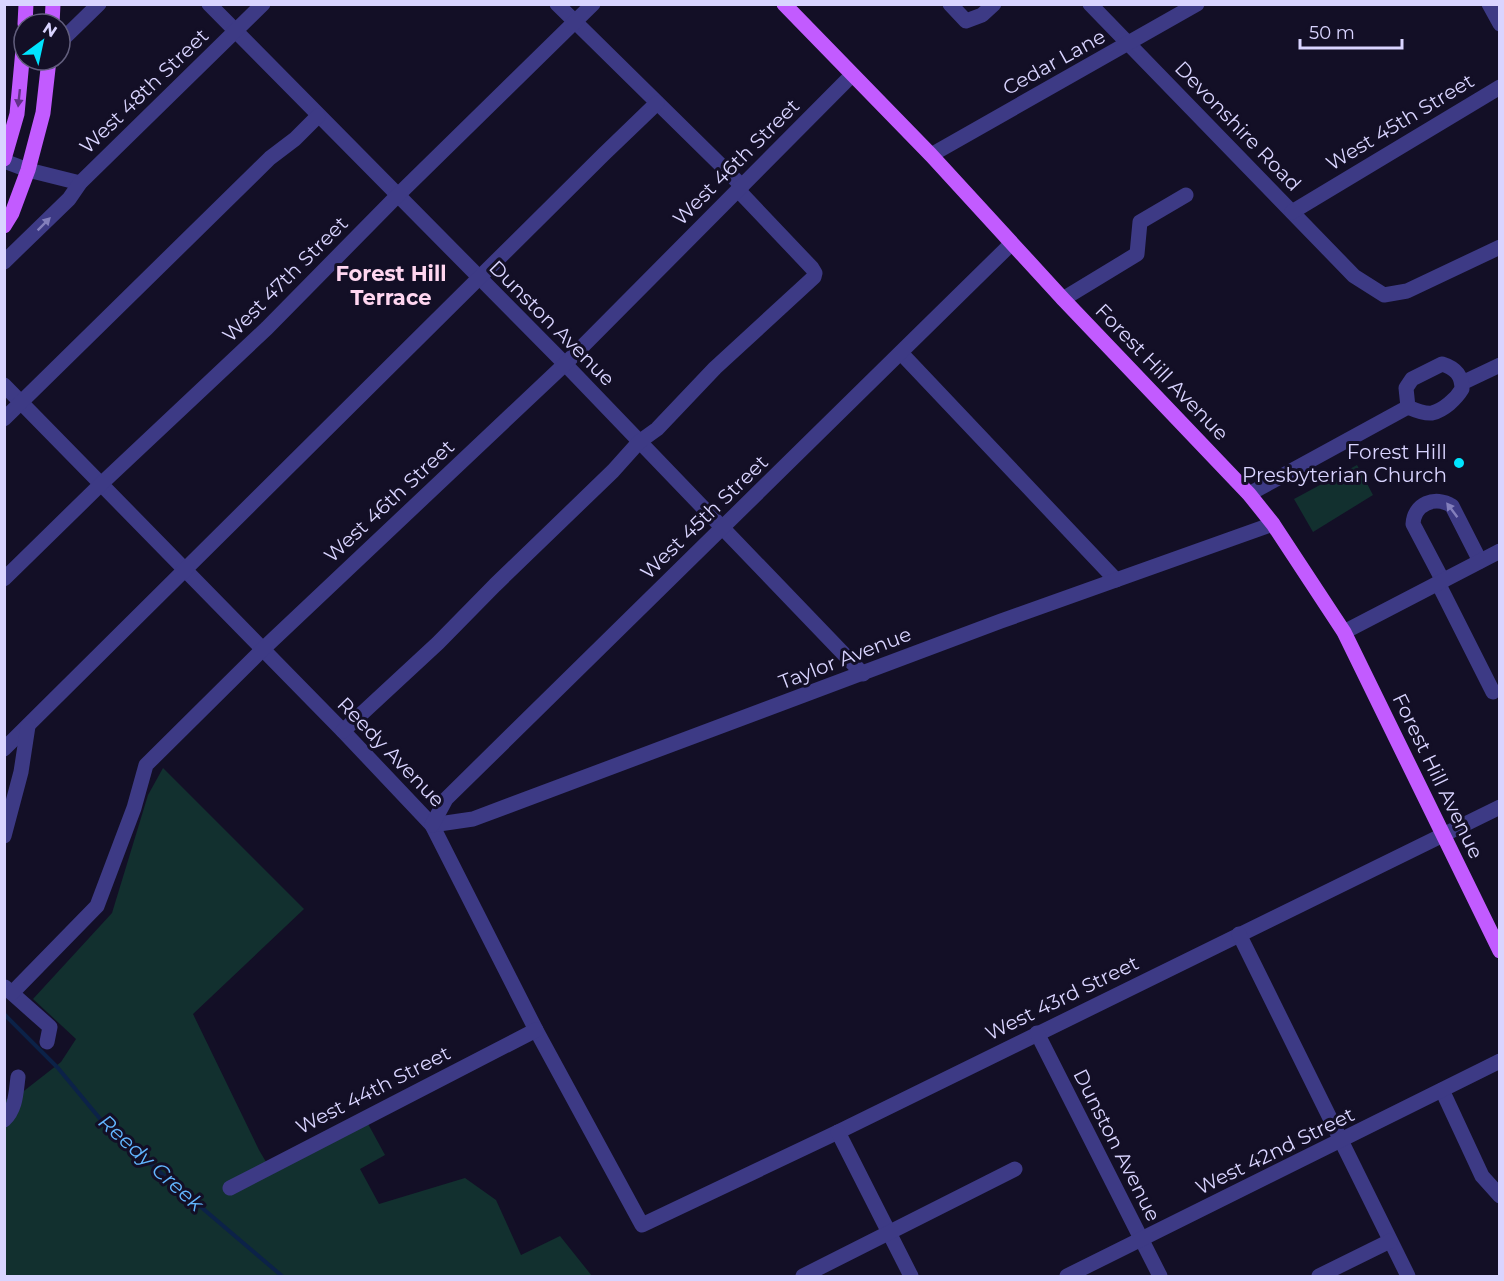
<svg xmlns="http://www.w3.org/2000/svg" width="1504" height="1281" font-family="Montserrat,sans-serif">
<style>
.green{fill:#12302f}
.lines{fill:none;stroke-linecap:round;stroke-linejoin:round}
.stream{stroke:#0c2248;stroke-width:4}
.minor{stroke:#3d3a85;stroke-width:15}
.major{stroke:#c25bff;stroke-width:15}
.oneway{fill:#623188}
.oneway2{fill:#837fbc}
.poi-dot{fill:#00e5ff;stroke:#130f26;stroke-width:2}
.labels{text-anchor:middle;stroke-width:6;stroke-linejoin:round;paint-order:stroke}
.street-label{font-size:20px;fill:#d9d4ff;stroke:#130f26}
.poi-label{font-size:20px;fill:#d9d4ff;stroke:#130f26;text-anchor:end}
.neighbourhood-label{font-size:21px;font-weight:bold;fill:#ffd6f0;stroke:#130f26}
.water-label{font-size:21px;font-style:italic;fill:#62b6ff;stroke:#130f26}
</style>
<rect width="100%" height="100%" fill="#130f26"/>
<g class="green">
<path d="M1357 465 1373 495 1313 532 1294 499Z"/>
<path d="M163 768 304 909 193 1014 259 1150 272 1172 367 1122 385 1155 360 1169 379 1204 465 1178 496 1200 521 1255 560 1236 592 1276H5V1100L20 1094 61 1062 76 1039 33 999 112 913 148 795Z"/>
</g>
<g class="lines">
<path class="stream" d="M4 1014 58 1068 106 1126 282 1276"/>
<g class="minor">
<path d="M209 4 565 364 863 674"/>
<path d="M557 4 742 186"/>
<path d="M950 4 966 21 982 15 994 4"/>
<path d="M1090 4 1354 276 1384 295 1407 291 1500 247"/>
<path d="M1489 4 1500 24"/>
<path d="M60 42 99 4"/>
<path d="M931 155 1197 4"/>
<path d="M4 161 28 170 80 183"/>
<path d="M1292 212 1500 87"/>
<path d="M4 262 69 199 80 183 263 4"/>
<path d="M1063 299 1137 254 1140 222 1186 195"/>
<path d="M901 353 1116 580"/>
<path d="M1462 383 1500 365"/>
<path d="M4 385 343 731 432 825 536 1030 642 1225 838 1132 1500 807"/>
<path d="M4 419 270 158 295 139 318 116"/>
<path d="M1249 494 1408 407C1415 410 1424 414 1432 413 1444 410 1456 399 1462 389 1462 375 1455 368 1442 364L1412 379 1406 388 1408 407"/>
<path d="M4 579 100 485 267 328 397 196 593 4"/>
<path d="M1443 581 1413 524C1414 504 1435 495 1452 506L1480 561"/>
<path d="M1438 583 1493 692"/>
<path d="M1344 632 1500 551"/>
<path d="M343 731 438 643 495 585 613 471 639 442 657 429 715 368 814 277 815 273 812 268 738 190"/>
<path d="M4 749 604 154 657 103"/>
<path d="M432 825 473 819 1001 621 1273 524"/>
<path d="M432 825 446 799 1011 244"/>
<path d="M4 836 21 772 28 726"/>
<path d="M1239 934 1408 1276"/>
<path d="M5 987 50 1027 47 1042"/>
<path d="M12 993 97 906 134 808 146 765 262 650 565 364 852 75"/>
<path d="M1037 1033 1160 1276"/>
<path d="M1442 1090 1482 1176 1500 1196"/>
<path d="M4 1120C16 1109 16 1092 18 1077"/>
<path d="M838 1132 911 1276"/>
<path d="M230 1188 536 1030"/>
<path d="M803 1276 1015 1169"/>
<path d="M1067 1276 1500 1061"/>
<path d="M1319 1276 1390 1241"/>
</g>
<g class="major">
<path d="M784 4 931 155 1063 299 1249 494 1273 524 1344 632 1500 951"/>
<path d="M25 24 26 4"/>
<path d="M52 24 53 4"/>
<path d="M4 159 17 114 24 39"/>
<path d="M4 226 12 213 28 170 43 113 49 60"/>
</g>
</g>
<defs><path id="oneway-solid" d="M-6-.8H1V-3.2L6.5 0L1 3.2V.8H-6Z" transform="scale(1.5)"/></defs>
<use class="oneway" href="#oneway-solid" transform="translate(19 98) rotate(96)"/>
<g class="oneway2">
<use href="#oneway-solid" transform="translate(44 224) rotate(-45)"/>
<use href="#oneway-solid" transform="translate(1452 510) rotate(-127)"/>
</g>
<circle class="poi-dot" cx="1459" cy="463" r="6"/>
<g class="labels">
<g class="street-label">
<text transform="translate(1054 62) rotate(-29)" y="7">Cedar Lane</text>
<text transform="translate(144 91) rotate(-44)" y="7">West 48th Street</text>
<text transform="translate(1400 122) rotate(-31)" y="7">West 45th Street</text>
<text transform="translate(1238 126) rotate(46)" y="7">Devonshire Road</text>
<text transform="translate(736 162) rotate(-45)" y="7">West 46th Street</text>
<text transform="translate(285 279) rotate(-45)" y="7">West 47th Street</text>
<text transform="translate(552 323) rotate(45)" y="7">Dunston Avenue</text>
<text transform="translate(1162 372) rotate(46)" y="7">Forest Hill Avenue</text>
<text transform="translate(389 501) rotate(-43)" y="7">West 46th Street</text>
<text transform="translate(704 517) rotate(-44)" y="7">West 45th Street</text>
<text transform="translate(845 658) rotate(-21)" y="7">Taylor Avenue</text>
<text transform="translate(391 752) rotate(46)" y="7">Reedy Avenue</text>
<text transform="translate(1438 776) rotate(64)" y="7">Forest Hill Avenue</text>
<text transform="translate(1062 998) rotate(-26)" y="7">West 43rd Street</text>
<text transform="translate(373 1090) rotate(-27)" y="7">West 44th Street</text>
<text transform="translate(1117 1145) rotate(63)" y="7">Dunston Avenue</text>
<text transform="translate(1275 1151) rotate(-26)" y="7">West 42nd Street</text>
</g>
<g class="poi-label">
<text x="1447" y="459">Forest Hill<tspan x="1447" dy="23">Presbyterian Church</tspan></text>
</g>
<g class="neighbourhood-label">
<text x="391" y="281">Forest Hill<tspan x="391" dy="24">Terrace</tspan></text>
</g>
<g class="water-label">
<text transform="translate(151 1163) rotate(42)" y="7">Reedy Creek</text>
</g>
</g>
<rect width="1504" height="1281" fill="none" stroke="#d9d4ff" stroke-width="12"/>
<g transform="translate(42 42) rotate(33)"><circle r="28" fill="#130f26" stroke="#625e7d" stroke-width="1.5"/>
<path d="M0-4.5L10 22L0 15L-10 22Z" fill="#00e5ff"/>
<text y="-9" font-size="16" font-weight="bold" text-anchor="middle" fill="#d9d4ff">N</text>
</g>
<path d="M1300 39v9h102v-9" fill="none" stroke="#d9d4ff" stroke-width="3"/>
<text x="1309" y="39" font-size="18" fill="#d9d4ff" stroke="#130f26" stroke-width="4.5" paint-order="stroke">50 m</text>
</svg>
